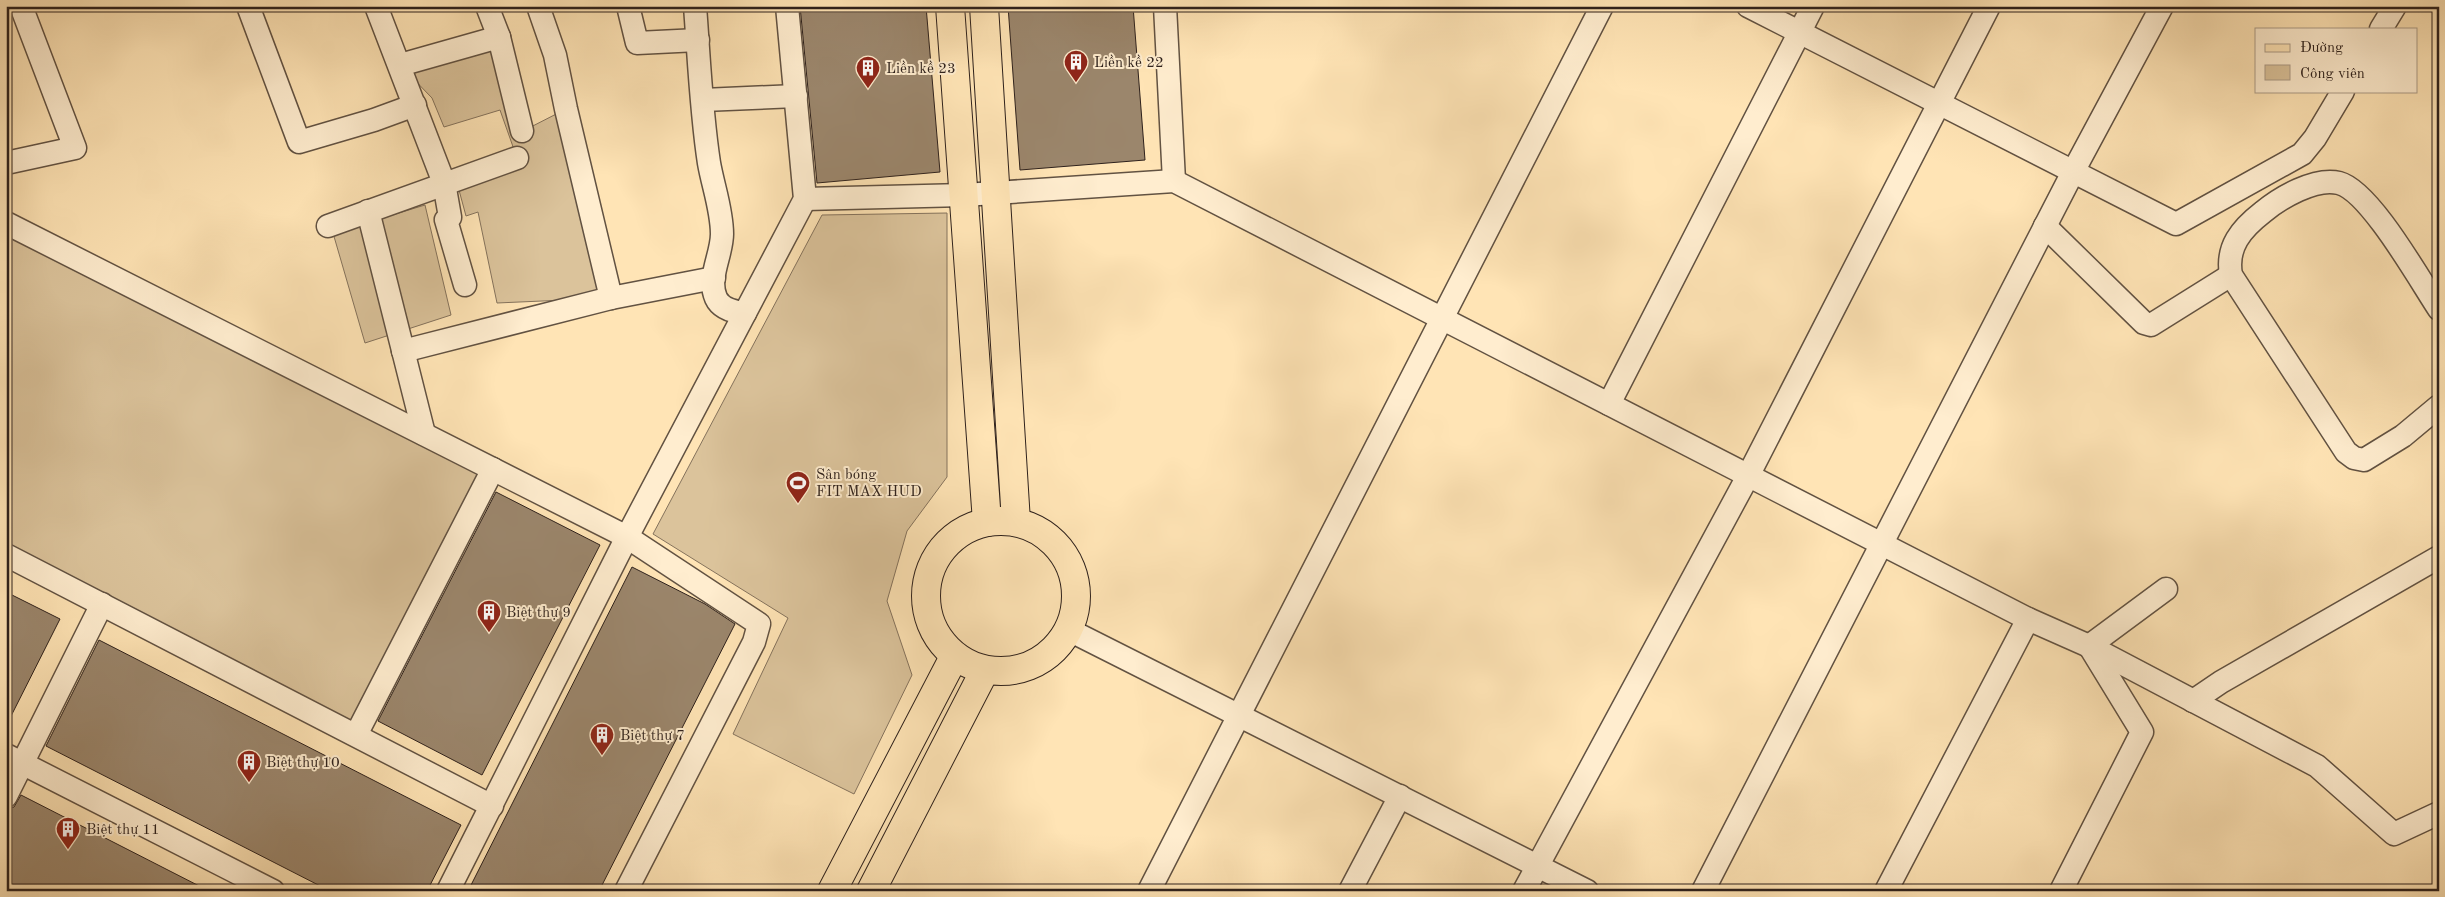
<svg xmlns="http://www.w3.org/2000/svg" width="2445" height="897" font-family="'Old Standard TT',serif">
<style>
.green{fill:#dbc39b;stroke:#84725c}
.building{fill:#9b866c;stroke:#2e211c}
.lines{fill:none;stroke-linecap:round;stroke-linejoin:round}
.minor-casing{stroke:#625242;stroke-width:25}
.major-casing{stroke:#2e211c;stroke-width:30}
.minor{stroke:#ffedcf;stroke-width:22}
.major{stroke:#ffe4b5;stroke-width:28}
.labels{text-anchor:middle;stroke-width:4;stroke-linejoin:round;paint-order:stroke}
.poi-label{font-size:15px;fill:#2e211c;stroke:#ffedcf;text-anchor:start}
</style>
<rect width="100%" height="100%" fill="#ffe4b5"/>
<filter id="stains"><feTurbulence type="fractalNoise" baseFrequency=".004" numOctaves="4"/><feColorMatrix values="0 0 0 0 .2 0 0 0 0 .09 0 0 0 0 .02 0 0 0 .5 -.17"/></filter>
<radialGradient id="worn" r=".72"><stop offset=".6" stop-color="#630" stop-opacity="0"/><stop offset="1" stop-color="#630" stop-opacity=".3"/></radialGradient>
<g class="green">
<path d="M499 37 523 131 566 109 611 298 497 303 478 212 466 216 456 179 517 158 500 110 444 127 432 98 400 65Z"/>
<path d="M425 205 451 315 365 343 333 233Z"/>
<path d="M947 213V477L907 531 887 601 912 675 854 794 733 734 788 618 653 534 822 215Z"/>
<path d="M6 223 493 469 356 735 6 555Z"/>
</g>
<g class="building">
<path d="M800 6H926L940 172 817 183Z"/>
<path d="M1008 6H1133L1145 160 1020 170Z"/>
<path d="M496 492 600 545 482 775 378 721Z"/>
<path d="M632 567 705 604 735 624 599 891H468Z"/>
<path d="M6 592 60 619 6 726Z"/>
<path d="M99 640 461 825 427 891H330L46 746Z"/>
<path d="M21 795 209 891H6V809L14 807Z"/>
</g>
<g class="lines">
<defs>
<g id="minor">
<path d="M248 6 299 142 374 120 415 105"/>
<path d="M376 6 444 183 450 217 446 220 465 285"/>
<path d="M487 6 499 37 522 131"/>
<path d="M538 6 555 55 566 109 611 298"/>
<path d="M628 6 637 43 698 40"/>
<path d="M695 6C699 58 701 111 709 163 713 186 722 210 722 234 722 255 707 278 716 298 721 309 735 312 745 313"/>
<path d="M1165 6 1174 181"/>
<path d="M1748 6 2176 224 2302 154 2315 138 2343 91"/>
<path d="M2381 29 2395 6"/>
<path d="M400 65 499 37"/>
<path d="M703 100 796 96"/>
<path d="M6 163 75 148 21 6"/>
<path d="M805 199 964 195 1174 181 2028 619 2089 646 2317 766 2394 834 2439 813"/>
<path d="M368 211 424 434"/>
<path d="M6 223 627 537 759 624 754 642 626 891"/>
<path d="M328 226 517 158"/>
<path d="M2045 226 2144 323 2151 325 2231 275"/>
<path d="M2439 309C2419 279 2370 191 2339 183 2315 177 2280 198 2263 212 2241 229 2226 247 2231 275L2346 452 2354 458 2364 460 2403 436 2439 406"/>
<path d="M403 351 611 298 714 278"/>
<path d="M1609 404 1813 6"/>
<path d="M6 555 492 806"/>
<path d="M1069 630 1587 891"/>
<path d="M2089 646 2166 589"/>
<path d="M2193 701 2221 682 2439 557"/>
<path d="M356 735 493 469"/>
<path d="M6 755 273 891"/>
<path d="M6 796 102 604"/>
<path d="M448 891 627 537 805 199 787 6"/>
<path d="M1149 891 1602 6"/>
<path d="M1350 891 1400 796"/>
<path d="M1524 891 1748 476 1989 6"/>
<path d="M1703 891 2074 170 2162 6"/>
<path d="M1886 891 2028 619"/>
<path d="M2061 891 2142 732 2090 647"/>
</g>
<g id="major">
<path d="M950 6 987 522"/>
<path d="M984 6 1016 522"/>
<circle cx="1001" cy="596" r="75"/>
<path d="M832 891 954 657"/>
<path d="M871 891 985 670"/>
</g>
</defs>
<use href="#minor" class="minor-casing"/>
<use href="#major" class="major-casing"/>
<use href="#minor" class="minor"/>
<use href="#major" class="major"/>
</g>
<defs>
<symbol id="building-pin" viewBox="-11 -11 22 30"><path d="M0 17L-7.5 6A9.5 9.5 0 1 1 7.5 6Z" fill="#8f2418" stroke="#ffedcf"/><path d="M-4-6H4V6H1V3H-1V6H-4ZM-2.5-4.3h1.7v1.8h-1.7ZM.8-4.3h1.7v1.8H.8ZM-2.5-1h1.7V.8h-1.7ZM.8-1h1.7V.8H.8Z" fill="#fff"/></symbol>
<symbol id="stadium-pin" viewBox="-11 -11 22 30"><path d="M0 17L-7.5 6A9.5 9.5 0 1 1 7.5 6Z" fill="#8f2418" stroke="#ffedcf"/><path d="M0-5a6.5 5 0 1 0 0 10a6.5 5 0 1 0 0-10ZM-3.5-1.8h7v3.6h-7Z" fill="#fff"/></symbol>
</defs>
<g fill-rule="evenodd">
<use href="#building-pin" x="1062" y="48" width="28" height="38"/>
<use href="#building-pin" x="854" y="54" width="28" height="38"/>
<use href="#stadium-pin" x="784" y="469" width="28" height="38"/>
<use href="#building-pin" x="475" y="598" width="28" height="38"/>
<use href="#building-pin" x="588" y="721" width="28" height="38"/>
<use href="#building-pin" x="235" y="748" width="28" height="38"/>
<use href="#building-pin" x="54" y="815" width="28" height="38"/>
</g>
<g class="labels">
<g class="poi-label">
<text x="1094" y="67">Liền kề 22</text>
<text x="886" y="73">Liền kề 23</text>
<text x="816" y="479">Sân bóng<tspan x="816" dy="17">FIT MAX HUD</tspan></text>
<text x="506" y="617">Biệt thự 9</text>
<text x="620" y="740">Biệt thự 7</text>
<text x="266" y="767">Biệt thự 10</text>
<text x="86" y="834">Biệt thự 11</text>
</g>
</g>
<rect width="2445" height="897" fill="none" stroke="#ffe4b5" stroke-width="25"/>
<rect x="8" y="8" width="2430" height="882" fill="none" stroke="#2e211c" stroke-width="2.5"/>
<rect x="12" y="12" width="2420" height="872" fill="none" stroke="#2e211c"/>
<rect x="2255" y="28" width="162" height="65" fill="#ffedcf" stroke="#ab9b87"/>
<rect x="2265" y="44" width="25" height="8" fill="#ffe4b5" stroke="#ab9b87"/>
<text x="2300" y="52" font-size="15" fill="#2e211c">Đường</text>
<rect x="2265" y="65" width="25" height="15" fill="#dbc39b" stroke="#ab9b87"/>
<text x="2300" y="78" font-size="15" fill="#2e211c">Công viên</text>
<rect width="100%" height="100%" filter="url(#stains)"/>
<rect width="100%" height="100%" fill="url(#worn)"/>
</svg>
